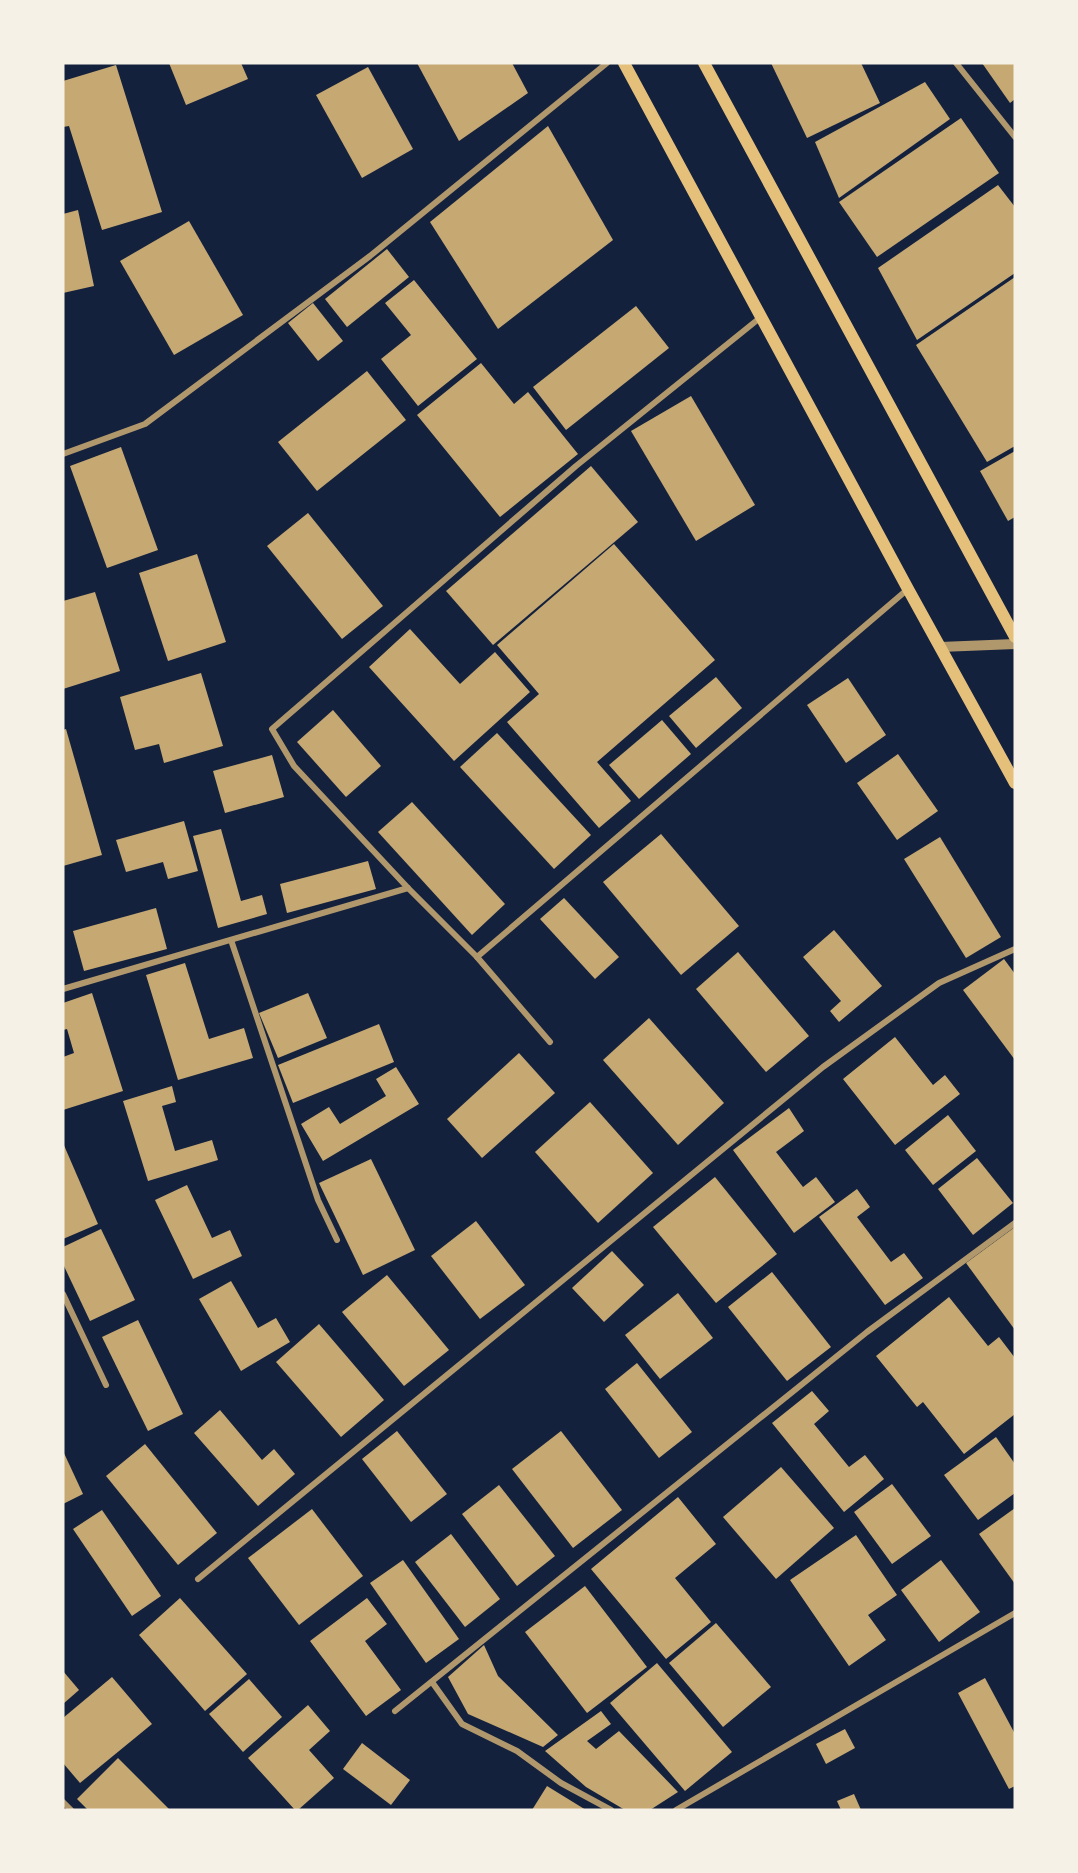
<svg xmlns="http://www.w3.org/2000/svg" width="1078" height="1873" font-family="Inter,sans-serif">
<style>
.building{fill:#c6a872}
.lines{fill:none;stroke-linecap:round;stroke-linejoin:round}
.minor{stroke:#b1986c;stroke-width:6}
.tertiary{stroke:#b1986c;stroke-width:10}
.secondary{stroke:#e5c07b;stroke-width:12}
</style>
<rect width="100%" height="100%" fill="#14213d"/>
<g class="building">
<path d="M169 63H241L248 79 186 105Z"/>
<path d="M417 63H512L528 93 459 141Z"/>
<path d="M771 63H861L880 103 807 138Z"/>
<path d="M982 63H1015V99L1010 103Z"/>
<path d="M116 65 162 212 102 230 69 126 63 127V81Z"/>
<path d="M368 67 413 149 362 178 316 95Z"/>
<path d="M925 82 950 119 839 198 815 142Z"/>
<path d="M961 118 999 173 877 257 839 202Z"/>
<path d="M548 126 613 240 498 329 430 222Z"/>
<path d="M998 185 1015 207V273L917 340 878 268Z"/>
<path d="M78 210 94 286 63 293V214Z"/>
<path d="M189 221 243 315 174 355 120 261Z"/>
<path d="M387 249 409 277 347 327 325 299Z"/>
<path d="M1015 277V446L987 462 916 345Z"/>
<path d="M414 280 477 359 418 406 381 359 411 335 385 303Z"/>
<path d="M313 303 343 341 318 361 288 323Z"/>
<path d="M636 306 669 348 566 430 533 387Z"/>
<path d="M481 363 514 404 528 392 578 454 500 517 417 415Z"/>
<path d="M367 371 406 420 317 491 278 442Z"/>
<path d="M691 396 755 505 696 541 631 431Z"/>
<path d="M121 447 158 550 107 568 70 466Z"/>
<path d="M1015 451V517L1008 521 980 471Z"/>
<path d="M591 466 638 522 493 645 446 591Z"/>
<path d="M308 513 383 606 342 639 267 546Z"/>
<path d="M614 544 715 660 597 762 631 801 599 828 507 722 539 694 497 645Z"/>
<path d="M197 554 226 642 168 661 139 573Z"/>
<path d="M95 592 120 671 63 689V601Z"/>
<path d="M410 629 460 684 495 652 530 692 454 761 369 667Z"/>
<path d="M201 673 223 746 164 763 159 744 135 750 120 697Z"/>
<path d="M716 677 742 708 696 748 669 716Z"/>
<path d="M848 678 886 735 846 763 807 705Z"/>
<path d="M333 710 381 766 346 797 297 742Z"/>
<path d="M662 720 691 754 639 799 609 765Z"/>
<path d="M66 729 102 855 63 866V730Z"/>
<path d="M497 733 591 835 554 869 460 767Z"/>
<path d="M898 754 938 811 897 840 857 783Z"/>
<path d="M272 755 284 797 225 813 213 771Z"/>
<path d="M412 802 505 904 472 935 378 832Z"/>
<path d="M184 821 198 871 168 879 163 862 126 872 116 840Z"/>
<path d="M221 829 241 901 262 895 267 914 218 928 193 836Z"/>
<path d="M661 834 739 926 681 975 603 882Z"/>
<path d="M940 837 1001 937 966 958 904 859Z"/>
<path d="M368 861 376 889 287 913 280 884Z"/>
<path d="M564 898 619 957 595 979 540 919Z"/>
<path d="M156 908 167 949 84 971 73 931Z"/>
<path d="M834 930 882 986 839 1022 830 1011 841 1001 803 957Z"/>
<path d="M738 952 809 1036 766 1072 696 989Z"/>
<path d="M1004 959 1015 974V1060L963 990Z"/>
<path d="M185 963 209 1039 244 1028 253 1058 178 1080 146 975Z"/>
<path d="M92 993 123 1091 63 1110V1057L74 1053 67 1029 63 1030V1003Z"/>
<path d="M308 993 327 1038 278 1058 259 1013Z"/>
<path d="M649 1018 724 1103 678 1145 603 1060Z"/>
<path d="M379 1024 394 1062 293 1103 278 1065Z"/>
<path d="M895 1037 933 1085 945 1075 960 1094 895 1145 843 1079Z"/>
<path d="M519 1053 555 1093 482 1158 447 1119Z"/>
<path d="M396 1067 419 1104 323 1161 301 1124 329 1107 340 1124 386 1096 376 1079Z"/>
<path d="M172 1086 176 1102 162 1106 175 1151 212 1140 218 1160 148 1181 123 1101Z"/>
<path d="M590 1102 653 1173 598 1223 535 1152Z"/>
<path d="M789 1108 804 1131 776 1152 803 1187 816 1177 835 1202 794 1233 733 1150Z"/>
<path d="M948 1115 976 1151 933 1185 905 1150Z"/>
<path d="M63 1143 98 1224 63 1239Z"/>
<path d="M977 1158 1013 1203 973 1235 938 1189Z"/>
<path d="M371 1159 415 1250 363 1275 319 1183Z"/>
<path d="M715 1177 777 1254 716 1303 653 1227Z"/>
<path d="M187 1185 212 1238 230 1230 242 1256 193 1279 155 1200Z"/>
<path d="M857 1189 870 1207 857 1217 891 1262 904 1253 923 1278 885 1305 819 1217Z"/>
<path d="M476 1221 525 1285 480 1319 431 1256Z"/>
<path d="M1015 1227V1330L966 1263Z"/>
<path d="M101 1229 135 1300 90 1321 63 1264V1247Z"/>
<path d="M612 1251 644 1285 604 1322 572 1288Z"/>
<path d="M772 1272 831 1347 787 1381 728 1307Z"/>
<path d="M387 1275 449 1350 404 1386 342 1312Z"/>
<path d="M231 1281 258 1328 276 1318 290 1342 241 1371 199 1299Z"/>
<path d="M678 1293 713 1338 660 1379 625 1335Z"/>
<path d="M949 1297 988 1346 999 1337 1015 1358V1414L964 1454 923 1402 917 1407 876 1356Z"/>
<path d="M138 1320 183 1414 148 1431 102 1337Z"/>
<path d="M319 1324 384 1400 341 1437 276 1362Z"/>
<path d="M637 1363 692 1432 659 1458 605 1389Z"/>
<path d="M812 1391 829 1411 814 1424 849 1467 865 1455 884 1479 844 1512 772 1423Z"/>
<path d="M220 1410 262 1460 274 1449 295 1474 258 1506 194 1433Z"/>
<path d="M397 1431 447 1494 411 1522 362 1459Z"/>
<path d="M561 1431 622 1510 573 1548 512 1469Z"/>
<path d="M996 1437 1015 1464V1493L978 1520 944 1475Z"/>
<path d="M145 1444 217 1533 178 1565 106 1476Z"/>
<path d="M63 1451 83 1494 63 1504Z"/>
<path d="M781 1467 834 1528 776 1579 723 1517Z"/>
<path d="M892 1484 931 1536 892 1564 854 1512Z"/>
<path d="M499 1485 555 1556 517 1586 462 1514Z"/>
<path d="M678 1497 716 1544 675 1578 711 1622 666 1659 591 1569Z"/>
<path d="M1015 1508V1584L979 1534Z"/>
<path d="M312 1509 363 1576 299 1625 248 1558Z"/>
<path d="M102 1510 161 1596 132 1616 73 1529Z"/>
<path d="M451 1534 500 1599 465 1627 415 1562Z"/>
<path d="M856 1535 897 1595 868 1615 886 1640 849 1666 790 1580Z"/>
<path d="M403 1560 459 1639 426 1663 370 1583Z"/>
<path d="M941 1560 980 1612 939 1642 901 1590Z"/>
<path d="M585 1586 647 1667 587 1713 525 1632Z"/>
<path d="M180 1598 247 1674 205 1711 139 1635Z"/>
<path d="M367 1598 387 1624 365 1641 401 1690 366 1716 310 1641Z"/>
<path d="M716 1623 771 1687 723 1727 669 1663Z"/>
<path d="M484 1645 498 1676 558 1735 543 1747 468 1714 448 1677Z"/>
<path d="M657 1663 732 1752 685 1791 610 1703Z"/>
<path d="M63 1671 79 1690 63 1704Z"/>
<path d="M112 1677 152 1724 80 1783 63 1763V1718Z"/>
<path d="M985 1678 1015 1734V1786L1009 1789 958 1693Z"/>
<path d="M249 1679 282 1717 243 1752 209 1714Z"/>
<path d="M308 1705 330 1731 309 1750 334 1778 298 1810H295L248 1758Z"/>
<path d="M601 1711 611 1724 587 1741 596 1749 619 1731 678 1792 650 1810H625L586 1787 545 1751Z"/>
<path d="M845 1729 855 1748 826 1764 816 1744Z"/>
<path d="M362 1743 410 1780 391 1805 343 1769Z"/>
<path d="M118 1758 170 1810H88L77 1799Z"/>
<path d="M547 1786 586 1810H532Z"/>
<path d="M854 1794 861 1810H841L837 1801Z"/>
</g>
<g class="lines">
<g class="minor">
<path d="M956 63 1015 137"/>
<path d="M63 454 145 424 370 256 607 63"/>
<path d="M231 940 318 1200 337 1240"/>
<path d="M477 957 908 589"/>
<path d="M63 989 408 888"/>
<path d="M550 1042 477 957 408 888 294 766 272 729 576 466 761 317"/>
<path d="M63 1294 106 1385"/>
<path d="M198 1579 823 1067 939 983 1015 949"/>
<path d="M432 1682 462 1724 517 1751 561 1783 611 1810"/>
<path d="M395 1711 867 1332 1015 1223"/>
<path d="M63 1802 71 1810"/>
<path d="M676 1810 1015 1613"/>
</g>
<path class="tertiary" d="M940 647 1015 644"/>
<g class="secondary">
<path d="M624 63 908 589 1015 783"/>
<path d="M704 63 1015 637"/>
</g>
</g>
<rect width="1078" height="1873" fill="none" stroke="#f6f1e7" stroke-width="129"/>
</svg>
